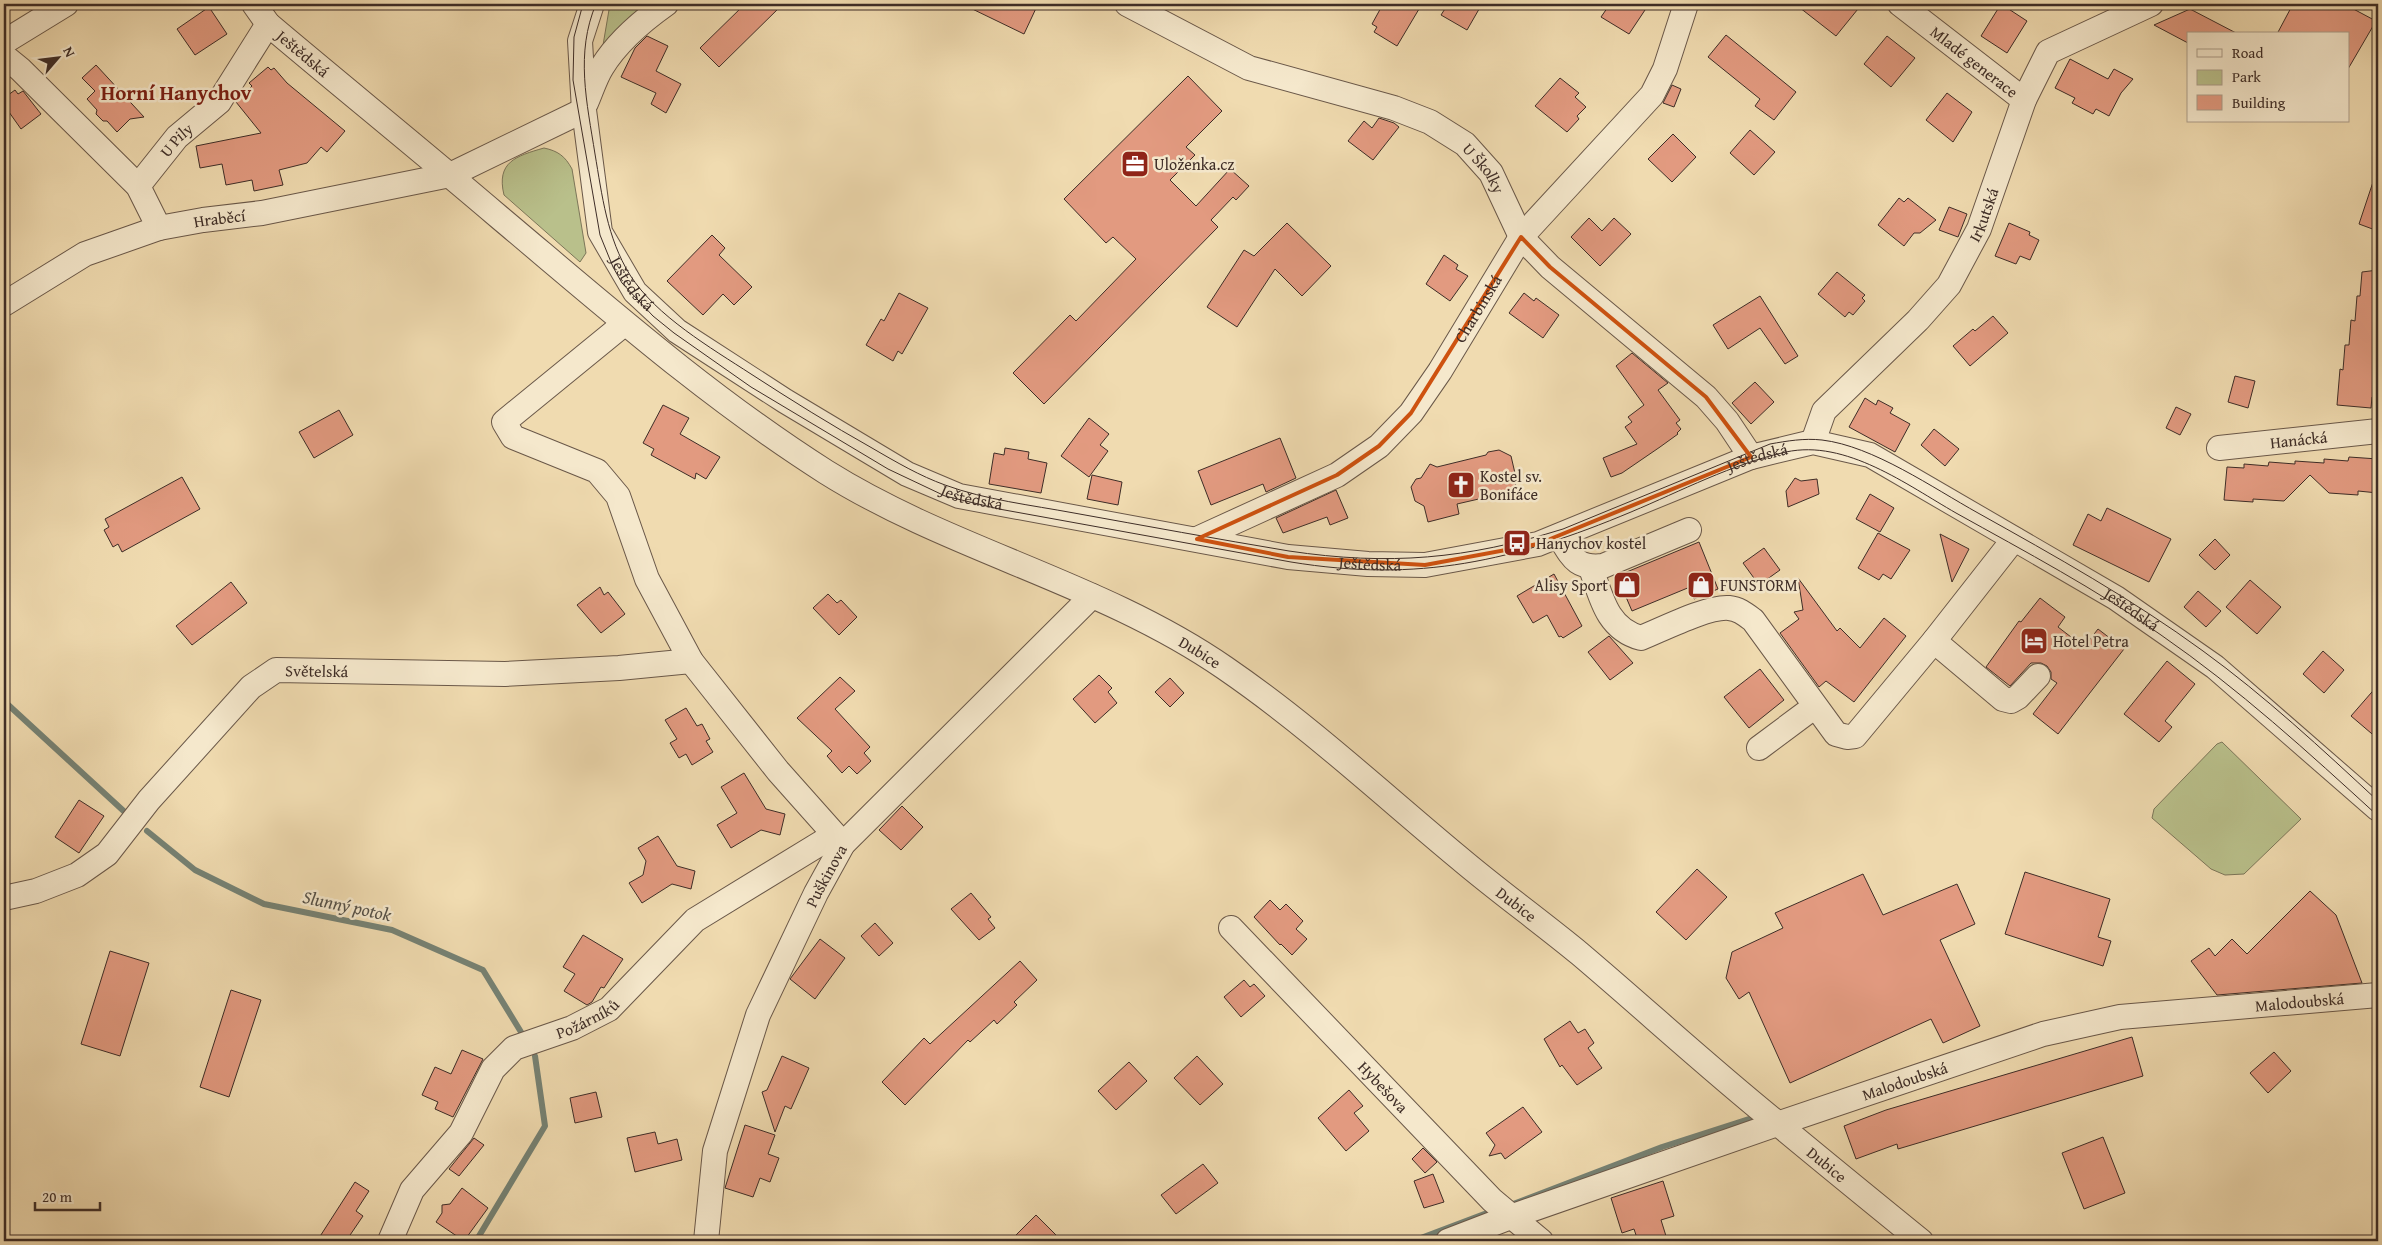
<svg xmlns="http://www.w3.org/2000/svg" width="2382" height="1245" font-family="'Gentium Book Plus',serif">
<style>
.green{fill:#b9c08b;stroke:#7c7659}
.lines{fill:none;stroke-linecap:round;stroke-linejoin:round}
.stream{stroke:#768274;stroke-width:6}
.building{fill:#e29a80;stroke:#3e2d27}
.minor-casing{stroke:#6a5849;stroke-width:26}
.minor{stroke:#f5e8cc;stroke-width:24}
.tram{stroke:#3e2d27;stroke-width:1}
.marked{fill:none;stroke:#ce5210;stroke-width:4;stroke-linejoin:round}
.labels{text-anchor:middle;stroke-width:5;stroke-linejoin:round;paint-order:stroke}
.street-label{font-size:16px;fill:#3e2d27;stroke:#f5e8cc}
.poi-label{font-size:16px;fill:#3e2d27;stroke:#f5e8cc;text-anchor:start}
.water-label{font-size:18px;font-style:italic;fill:#555047;stroke:#f5e8cc}
.district-label{font-size:21px;font-weight:bold;fill:#7a1f14;stroke:#f5e8cc}
</style>
<rect width="100%" height="100%" fill="#f0dbb0"/>
<filter id="stains"><feTurbulence type="fractalNoise" baseFrequency=".004" numOctaves="4"/><feColorMatrix values="0 0 0 0 .2 0 0 0 0 .09 0 0 0 0 .02 0 0 0 .5 -.17"/></filter>
<radialGradient id="worn" r=".72"><stop offset=".6" stop-color="#630" stop-opacity="0"/><stop offset="1" stop-color="#630" stop-opacity=".3"/></radialGradient>
<g class="green">
<path d="M610 4H651L602 51Z"/>
<path d="M544 148C558 151 565 156 572 169L586 253 580 262 504 195C496 162 516 156 544 148Z"/>
<path d="M2222 742 2301 819 2244 874 2225 875 2211 869 2152 818 2154 809 2217 744Z"/>
</g>
<g class="lines">
<g class="stream">
<path d="M4 701 128 815"/>
<path d="M147 831 195 870 264 904 392 930 483 970 521 1032"/>
<path d="M1508 1206 1662 1147 1749 1119"/>
<path d="M476 1241 545 1126 535 1056"/>
<path d="M1413 1241 1487 1213"/>
</g>
</g>
<g class="building">
<path d="M745 4H783L719 67 700 48Z"/>
<path d="M962 4H1038L1024 34Z"/>
<path d="M1383 4H1422L1397 46 1374 32 1377 27 1372 24Z"/>
<path d="M1448 4H1482L1467 30 1441 15Z"/>
<path d="M1610 4H1649L1629 34 1601 17Z"/>
<path d="M1795 4H1862L1836 36Z"/>
<path d="M2001 4 2027 21 2007 53 1981 36Z"/>
<path d="M2293 4H2344L2376 21 2348 69V34H2277Z"/>
<path d="M209 7 227 34 195 55 177 29Z"/>
<path d="M2190 9 2238 34H2188V43L2154 25Z"/>
<path d="M1726 35 1796 92 1774 120 1755 106 1760 99 1708 57Z"/>
<path d="M647 36 668 46 656 71 681 84 666 113 651 104 656 93 621 77 635 48Z"/>
<path d="M1887 36 1915 58 1891 87 1864 64Z"/>
<path d="M2070 59 2108 79 2114 69 2133 79 2121 93 2109 116 2096 109 2093 114 2072 103 2075 98 2055 88Z"/>
<path d="M96 65 144 117 130 119 117 132 107 121H103L96 114 97 110 87 99 95 91 82 78Z"/>
<path d="M268 67 271 70 274 68 287 83 345 131 327 152 321 147 307 163 279 170 283 185 254 191 252 180 226 185 222 164 200 168 196 146 261 133 236 102 252 86 249 83Z"/>
<path d="M1188 76 1222 111 1186 147 1195 155 1170 180 1196 206 1230 169 1249 186 1236 200 1233 197 1211 220 1218 227 1044 404 1013 373 1070 315 1076 321 1136 259 1113 237 1106 243 1064 199Z"/>
<path d="M1560 78 1579 93 1575 97 1586 107 1577 116 1579 119 1567 132 1535 106Z"/>
<path d="M1672 85 1681 89 1674 107 1663 103Z"/>
<path d="M15 90 18 94 23 91 41 114 21 129 4 105V98Z"/>
<path d="M1947 93 1972 112 1953 142 1926 120Z"/>
<path d="M1379 118 1394 123 1399 127 1373 160 1348 141 1364 121 1372 128Z"/>
<path d="M1750 130 1775 152 1754 175 1730 153Z"/>
<path d="M1673 134 1696 157 1672 182 1648 159Z"/>
<path d="M2375 176H2378V231L2359 224Z"/>
<path d="M1899 198 1904 202 1908 198 1936 220 1920 233H1914L1904 246 1878 225Z"/>
<path d="M1949 207 1967 214 1958 237 1939 230Z"/>
<path d="M1589 218 1602 231 1614 218 1631 234 1600 266 1571 237Z"/>
<path d="M1287 223 1331 266 1302 296 1275 269 1237 327 1207 307 1244 250 1254 256Z"/>
<path d="M2009 223 2030 232 2029 235 2039 240 2030 260 2020 256 2016 264 1995 256Z"/>
<path d="M712 235 725 248 719 255 752 287 734 305 723 294 703 315 667 281Z"/>
<path d="M1444 255 1458 265 1456 269 1468 276 1450 301 1426 284Z"/>
<path d="M2378 270V373L2375 398 2372 397 2371 408 2337 405 2340 369 2343 370 2345 345H2349L2351 320 2355 321 2357 296H2360L2362 272Z"/>
<path d="M1837 272 1865 295 1862 298 1865 301 1853 315 1849 312 1845 317 1818 294Z"/>
<path d="M899 293 928 308 902 354 898 351 893 361 866 345 881 319 884 321Z"/>
<path d="M1524 293 1534 301 1536 298 1559 315 1543 338 1509 313Z"/>
<path d="M1760 296 1798 356 1785 364 1760 328 1728 349 1713 325Z"/>
<path d="M1993 316 2008 333 1970 366 1953 346 1973 329 1975 331Z"/>
<path d="M1632 353 1668 383 1658 390 1680 420 1676 423 1681 429 1677 433 1678 434 1660 447 1622 473 1611 477 1603 458 1637 444 1625 427 1632 422 1628 417 1644 405 1616 366Z"/>
<path d="M2235 376 2255 381 2248 408 2228 402Z"/>
<path d="M1755 382 1774 402 1751 424 1732 403Z"/>
<path d="M1865 398 1876 405 1878 400 1893 408 1890 413 1910 424 1895 452 1849 427Z"/>
<path d="M663 405 689 418 680 434 720 457 706 479 696 473 695 479 651 455 654 449 643 443Z"/>
<path d="M2176 407 2191 414 2180 435 2166 428Z"/>
<path d="M339 410 353 435 314 458 299 432Z"/>
<path d="M1089 418 1109 434 1100 445 1108 451 1089 477 1061 456Z"/>
<path d="M1934 429 1959 449 1945 466 1921 445Z"/>
<path d="M1280 438 1296 478 1266 492 1263 484 1211 505 1198 471Z"/>
<path d="M1005 448 1029 452 1028 459 1047 463 1041 493 989 484 994 453 1004 455Z"/>
<path d="M1499 450 1511 456 1517 482 1510 494 1499 497 1496 495 1457 504 1459 514 1428 522 1424 506 1415 501 1411 487 1416 479 1421 478 1430 464 1437 467 1486 455 1488 452Z"/>
<path d="M2349 457 2378 459V493L2358 491V495L2329 493 2310 475 2284 501 2253 499V502L2224 500 2227 467 2244 468V464L2268 466 2269 462 2295 464V461L2324 463V459L2348 461Z"/>
<path d="M1092 475 1122 482 1118 505 1087 499Z"/>
<path d="M182 477 200 509 122 552 118 544 113 547 104 530 109 527 105 519Z"/>
<path d="M1795 478 1801 481 1817 479 1819 494 1788 507 1786 491Z"/>
<path d="M1336 490 1348 518 1330 525 1327 517 1283 533 1276 518Z"/>
<path d="M1870 494 1894 508 1880 532 1856 519Z"/>
<path d="M2107 508 2171 539 2149 582 2073 545 2088 514 2101 521Z"/>
<path d="M1878 533 1910 550 1891 579 1883 574 1879 580 1858 568Z"/>
<path d="M1940 534 1969 549 1952 582Z"/>
<path d="M2215 539 2230 555 2215 570 2199 555Z"/>
<path d="M1699 542 1718 589 1694 599 1690 587 1632 611 1617 576Z"/>
<path d="M1764 548 1780 570 1759 585 1743 563Z"/>
<path d="M1554 574 1582 626 1563 638 1561 636 1559 637 1547 615 1533 623 1517 596Z"/>
<path d="M1798 578 1837 631 1840 628 1860 648 1884 618 1906 636 1854 702 1826 681 1819 687 1780 633 1799 619 1794 612 1803 610Z"/>
<path d="M2250 580 2281 607 2257 634 2226 607Z"/>
<path d="M231 582 247 603 192 645 176 626Z"/>
<path d="M600 587 604 595 608 592 625 614 601 633 577 605Z"/>
<path d="M2198 591 2221 611 2206 627 2184 607Z"/>
<path d="M828 594 837 603 841 600 857 617 839 635 813 608Z"/>
<path d="M2040 598 2065 617 2058 627 2084 647 2098 629 2124 649 2058 734 2033 714 2057 683 2051 679V672L2047 666 2041 663H2031L2010 686 1986 667 2019 621 2021 622Z"/>
<path d="M1609 636 1633 663 1610 680 1588 652Z"/>
<path d="M2323 651 2344 670 2324 693 2303 674Z"/>
<path d="M2167 661 2195 684 2165 721 2172 727 2159 742 2124 714Z"/>
<path d="M1760 669 1784 700 1749 728 1724 697Z"/>
<path d="M1099 675 1112 688 1108 692 1117 703 1095 723 1073 699Z"/>
<path d="M840 677 855 691 835 709 870 747 864 753 871 761 857 774 849 766 842 773 827 756 832 751 797 718Z"/>
<path d="M1170 678 1184 693 1170 707 1155 692Z"/>
<path d="M2378 685V739L2351 716Z"/>
<path d="M686 708 697 726 702 724 710 739 706 741 713 752 692 765 686 754 679 758 670 743 677 739 665 720Z"/>
<path d="M744 773 766 809 785 814 780 835 761 830 731 848 717 825 737 813 721 787Z"/>
<path d="M79 800 104 816 79 853 55 837Z"/>
<path d="M902 806 923 827 901 850 879 830Z"/>
<path d="M658 836 677 866 695 871 691 889 672 884 642 903 629 883 643 875 646 861 638 848Z"/>
<path d="M1697 869 1727 897 1686 940 1656 912Z"/>
<path d="M2025 872 2110 899 2098 937 2111 941 2103 966 2005 934Z"/>
<path d="M1863 874 1883 915 1957 884 1975 924 1940 940 1980 1026 1943 1043 1931 1019 1790 1083 1749 992 1739 999 1726 978 1732 952 1783 928 1775 913Z"/>
<path d="M2310 891 2336 915 2362 983 2217 995 2191 961 2209 948 2215 956 2232 939 2247 954Z"/>
<path d="M971 893 991 917 988 919 995 928 979 940 951 909Z"/>
<path d="M1270 900 1280 910 1286 904 1303 921 1296 929 1307 939 1292 955 1281 944 1280 945 1254 917Z"/>
<path d="M875 923 893 943 879 956 861 936Z"/>
<path d="M583 935 623 959 604 988 601 987 592 1002 587 1005 564 991 575 974 563 967Z"/>
<path d="M820 939 845 958 815 999 790 979Z"/>
<path d="M110 951 149 963 120 1056 81 1044Z"/>
<path d="M1020 961 1037 980 1014 1002 1017 1005 997 1024 994 1020 970 1042 968 1040 905 1105 882 1082 924 1038 930 1044Z"/>
<path d="M1244 980 1250 987 1254 984 1265 996 1241 1017 1224 997Z"/>
<path d="M231 990 261 1000 229 1097 200 1087Z"/>
<path d="M1570 1021 1578 1033 1585 1029 1594 1043 1588 1048 1602 1068 1577 1085 1562 1065 1560 1067 1544 1039Z"/>
<path d="M2132 1037 2143 1076 1898 1149 1897 1144 1856 1159 1844 1126 1886 1110Z"/>
<path d="M462 1050 483 1059 453 1117 435 1109 438 1102 422 1095 435 1067 451 1074Z"/>
<path d="M2274 1052 2291 1071 2268 1093 2250 1073Z"/>
<path d="M782 1056 809 1068 791 1109 785 1106 775 1132 762 1092 767 1090Z"/>
<path d="M1197 1056 1223 1084 1200 1105 1174 1078Z"/>
<path d="M1129 1062 1147 1081 1116 1110 1098 1091Z"/>
<path d="M1349 1090 1363 1106 1354 1113 1369 1131 1346 1151 1318 1118Z"/>
<path d="M596 1092 602 1117 575 1123 570 1098Z"/>
<path d="M1523 1107 1542 1132 1505 1159 1501 1153 1489 1156 1495 1145 1486 1133Z"/>
<path d="M745 1125 775 1135 768 1154 779 1158 770 1182 760 1178 753 1197 725 1188Z"/>
<path d="M655 1132 658 1144 677 1139 682 1160 635 1172 627 1138Z"/>
<path d="M2103 1137 2125 1193 2084 1209 2062 1153Z"/>
<path d="M474 1138 484 1145 459 1176 449 1169Z"/>
<path d="M1423 1148 1437 1162 1425 1173 1412 1159Z"/>
<path d="M1203 1164 1218 1183 1176 1214 1161 1195Z"/>
<path d="M1433 1174 1444 1202 1424 1208 1414 1181Z"/>
<path d="M1663 1181 1674 1216 1661 1220 1666 1236 1650 1241H1638L1634 1229 1622 1233 1611 1198Z"/>
<path d="M355 1182 369 1191 356 1211 363 1216 346 1241H317Z"/>
<path d="M462 1188 488 1208 464 1241 436 1222 442 1213V1205L450 1204Z"/>
<path d="M1036 1215 1062 1241H1010Z"/>
</g>
<g class="lines">
<defs>
<g id="minor">
<path id="s1" d="M254 4 268 24C345 89 423 152 499 217 605 306 708 397 826 472 952 551 1102 583 1225 668 1308 725 1381 793 1458 857 1498 891 1540 921 1580 954 1646 1010 1710 1069 1777 1123 1825 1163 1873 1202 1921 1241"/>
<path id="s2" d="M592 4 580 41 584 110 600 232 635 292 677 331 785 401 907 474 959 496 1288 557 1368 564 1425 565 1538 544 1751 457 1813 442 1870 455 2116 598 2215 667 2378 809"/>
<path id="s3" d="M1127 4 1249 68 1394 108 1430 122 1465 144 1491 173 1521 237 1550 267 1706 397 1727 421 1751 457"/>
<path id="s4" d="M1900 4 2024 100"/>
<path d="M4 42 66 4"/>
<path d="M4 56 20 69 138 186 159 228"/>
<path d="M586 103C591 92 595 78 602 67 618 41 642 21 666 4"/>
<path id="s5" d="M138 186 177 137 219 102 268 24"/>
<path id="s6" d="M4 304 85 254 159 228 203 220 262 213 450 175 584 110"/>
<path d="M624 324 504 422 513 437 597 471 618 496 647 579 691 661 778 771 843 844"/>
<path id="s7" d="M1813 442 1824 411 1918 320 1949 285 1979 229 2024 100 2048 52 2151 4"/>
<path id="s8" d="M2219 448 2378 431"/>
<path d="M1559 536C1572 557 1576 569 1603 566L1689 530"/>
<path id="s9" d="M1197 539 1337 475 1379 446 1411 413 1440 371 1521 237 1652 95 1665 69 1686 4"/>
<path d="M1591 568C1601 597 1607 629 1641 638 1663 629 1708 606 1729 608 1739 609 1745 614 1753 620L1836 734 1847 737 1855 736 1934 641 2014 539"/>
<path d="M1934 641 2003 699 2011 701 2018 697 2038 676"/>
<path d="M1759 748 1814 707"/>
<path id="s10" d="M4 898 36 891 77 875 107 854 149 800 251 687 276 670 505 674 619 668 691 661"/>
<path id="s11" d="M1231 928 1492 1200 1541 1241"/>
<path id="s12" d="M390 1241 412 1190 461 1133 493 1069 514 1048 572 1028 609 1009 695 920 834 835"/>
<path id="s13" d="M706 1241 715 1151 758 1015 816 893 843 844 1092 596"/>
<path id="s14" d="M1448 1241 1513 1216 1777 1124 2043 1034 2120 1017 2378 995"/>
</g>
</defs>
<use href="#minor" class="minor-casing"/>
<use href="#minor" class="minor"/>
<g class="tram">
<path d="M583 4 574 37 573 80 600 235 613 267 622 283 653 316 674 333 751 387 888 469 945 496 999 509 1291 562C1418 583 1514 561 1631 512 1681 491 1732 464 1786 452 1846 439 1907 485 1956 513 2026 552 2096 589 2161 635 2239 689 2308 752 2378 816"/>
<path d="M596 4C575 53 587 103 595 154 602 195 607 238 630 275 656 316 711 348 751 374 791 400 831 425 872 448 896 462 920 476 945 485 986 500 1031 505 1074 513 1146 526 1217 539 1289 551 1389 566 1467 559 1563 529L1770 444C1787 441 1804 438 1822 440 1873 446 1933 488 1978 513 2055 556 2132 599 2203 651 2265 696 2322 749 2378 801"/>
</g>
</g>
<path class="marked" d="M1521 237 1550 267 1706 397 1751 457 1538 544 1425 565 1288 557 1197 539 1337 475 1379 446 1411 413Z"/>
<defs>
<symbol id="office-square" viewBox="-11 -11 22 22"><rect x="-9" y="-9" width="18" height="18" rx="4" fill="#8f2418" stroke="#f5e8cc"/><path d="M-6-3h4V-5.5h4V-3h4V5H-6ZM-1-4.5V-3h2v-1.5ZM-6 0V1H6V0Z" fill="#fff"/></symbol>
<symbol id="church-square" viewBox="-11 -11 22 22"><rect x="-9" y="-9" width="18" height="18" rx="4" fill="#8f2418" stroke="#f5e8cc"/><path d="M-1.2-6h2.4v3.5h3.3v2.4h-3.3V6h-2.4V-.1h-3.3v-2.4h3.3Z" fill="#fff"/></symbol>
<symbol id="bus-square" viewBox="-11 -11 22 22"><rect x="-9" y="-9" width="18" height="18" rx="4" fill="#8f2418" stroke="#f5e8cc"/><path d="M-5-6H5V4H4V6H2V4H-2V6H-4V4H-5ZM-3.5-4V0h7V-4ZM-3.5 1.2v1.5H-2V1.2ZM2 1.2v1.5H3.5V1.2Z" fill="#fff"/></symbol>
<symbol id="shop-square" viewBox="-11 -11 22 22"><rect x="-9" y="-9" width="18" height="18" rx="4" fill="#8f2418" stroke="#f5e8cc"/><path d="M-5-2.5h2.3a2.7 3.5 0 0 1 5.4 0H5L5.5 6h-11ZM-1.5-2.5h3a1.5 2.3 0 0 0-3 0Z" fill="#fff"/></symbol>
<symbol id="hotel-square" viewBox="-11 -11 22 22"><rect x="-9" y="-9" width="18" height="18" rx="4" fill="#8f2418" stroke="#f5e8cc"/><path d="M-6-4.5h1.5V1H6V5H4.5V3h-9V5H-6ZM-4 0a1.8 1.8 0 1 1 3.6 0ZM.5 0V-2.5h3Q6-2.5 6 0Z" fill="#fff"/></symbol>
</defs>
<g fill-rule="evenodd">
<use href="#office-square" x="1119" y="148" width="32" height="32"/>
<use href="#church-square" x="1445" y="469" width="32" height="32"/>
<use href="#bus-square" x="1501" y="527" width="32" height="32"/>
<use href="#shop-square" x="1611" y="569" width="32" height="32"/>
<use href="#shop-square" x="1685" y="569" width="32" height="32"/>
<use href="#hotel-square" x="2018" y="625" width="32" height="32"/>
</g>
<g class="labels">
<g class="street-label">
<text dy="6" stroke="none"><textPath href="#s1" startOffset="70">Ještědská</textPath></text>
<text dy="6" stroke="none"><textPath href="#s4" startOffset="94">Mladé generace</textPath></text>
<text dy="6" stroke="none"><textPath href="#s5" startOffset="60">U Pily</textPath></text>
<text dy="6" stroke="none"><textPath href="#s3" startOffset="399">U Školky</textPath></text>
<text dy="6" stroke="none"><textPath href="#s7" startOffset="289">Irkutská</textPath></text>
<text dy="6" stroke="none"><textPath href="#s6" startOffset="235">Hraběcí</textPath></text>
<text dy="6" stroke="none"><textPath href="#s2" startOffset="292">Ještědská</textPath></text>
<text dy="6" stroke="none"><textPath href="#s9" startOffset="375">Charbinská</textPath></text>
<text dy="6" stroke="none"><textPath href="#s8" startOffset="80">Hanácká</textPath></text>
<text dy="6" stroke="none"><textPath href="#s2" startOffset="1508">Ještědská</textPath></text>
<text dy="6" stroke="none"><textPath href="#s2" startOffset="698">Ještědská</textPath></text>
<text dy="6" stroke="none"><textPath href="#s2" startOffset="1102">Ještědská</textPath></text>
<text dy="6" stroke="none"><textPath href="#s2" startOffset="1928">Ještědská</textPath></text>
<text dy="6" stroke="none"><textPath href="#s1" startOffset="1156">Dubice</textPath></text>
<text dy="6" stroke="none"><textPath href="#s10" startOffset="405">Světelská</textPath></text>
<text dy="6" stroke="none"><textPath href="#s13" startOffset="388">Puškinova</textPath></text>
<text dy="6" stroke="none"><textPath href="#s1" startOffset="1561">Dubice</textPath></text>
<text dy="6" stroke="none"><textPath href="#s14" startOffset="889">Malodoubská</textPath></text>
<text dy="6" stroke="none"><textPath href="#s12" startOffset="311">Požárníků</textPath></text>
<text dy="6" stroke="none"><textPath href="#s14" startOffset="484">Malodoubská</textPath></text>
<text dy="6" stroke="none"><textPath href="#s11" startOffset="220">Hybešova</textPath></text>
<text dy="6" stroke="none"><textPath href="#s1" startOffset="1966">Dubice</textPath></text>
</g>
<g class="poi-label">
<text x="1154" y="170">Uloženka.cz</text>
<text x="1480" y="482">Kostel sv.<tspan x="1480" dy="18">Bonifáce</tspan></text>
<text x="1536" y="549">Hanychov kostel</text>
<text x="1608" y="591" text-anchor="end">Alisy Sport</text>
<text x="1720" y="591">FUNSTORM</text>
<text x="2053" y="647">Hotel Petra</text>
</g>
<g class="water-label">
<text transform="translate(347 906) rotate(12)" y="6">Slunný potok</text>
</g>
<g class="district-label">
<text x="176" y="100">Horní Hanychov</text>
</g>
</g>
<rect width="2382" height="1245" fill="none" stroke="#f0dbb0" stroke-width="20"/>
<rect x="5" y="5" width="2372" height="1235" fill="none" stroke="#3e2d27" stroke-width="2.5"/>
<rect x="10" y="10" width="2362" height="1225" fill="none" stroke="#3e2d27"/>
<rect x="2187" y="32" width="162" height="90" fill="#f5e8cc" stroke="#ac9d8a"/>
<rect x="2197" y="49" width="25" height="8" fill="#f5e8cc" stroke="#ac9d8a"/>
<text x="2232" y="58" font-size="15" fill="#3e2d27">Road</text>
<rect x="2197" y="70" width="25" height="15" fill="#b9c08b" stroke="#ac9d8a"/>
<text x="2232" y="82" font-size="15" fill="#3e2d27">Park</text>
<rect x="2197" y="95" width="25" height="15" fill="#e29a80" stroke="#ac9d8a"/>
<text x="2232" y="108" font-size="15" fill="#3e2d27">Building</text>
<g transform="translate(58 58) rotate(62)" stroke="#f5e8cc" stroke-width="4" paint-order="stroke">
<path d="M0-4L9 19L0 12L-9 19Z" fill="#3e2d27"/>
<text y="-8" font-size="14" font-weight="bold" text-anchor="middle" fill="#3e2d27">N</text>
</g>
<path d="M35 1202v8h65v-8" fill="none" stroke="#3e2d27" stroke-width="2.5"/>
<text x="42" y="1202" font-size="15" fill="#3e2d27" stroke="#f5e8cc" stroke-width="4" paint-order="stroke">20 m</text>
<rect width="100%" height="100%" filter="url(#stains)"/>
<rect width="100%" height="100%" fill="url(#worn)"/>
</svg>
